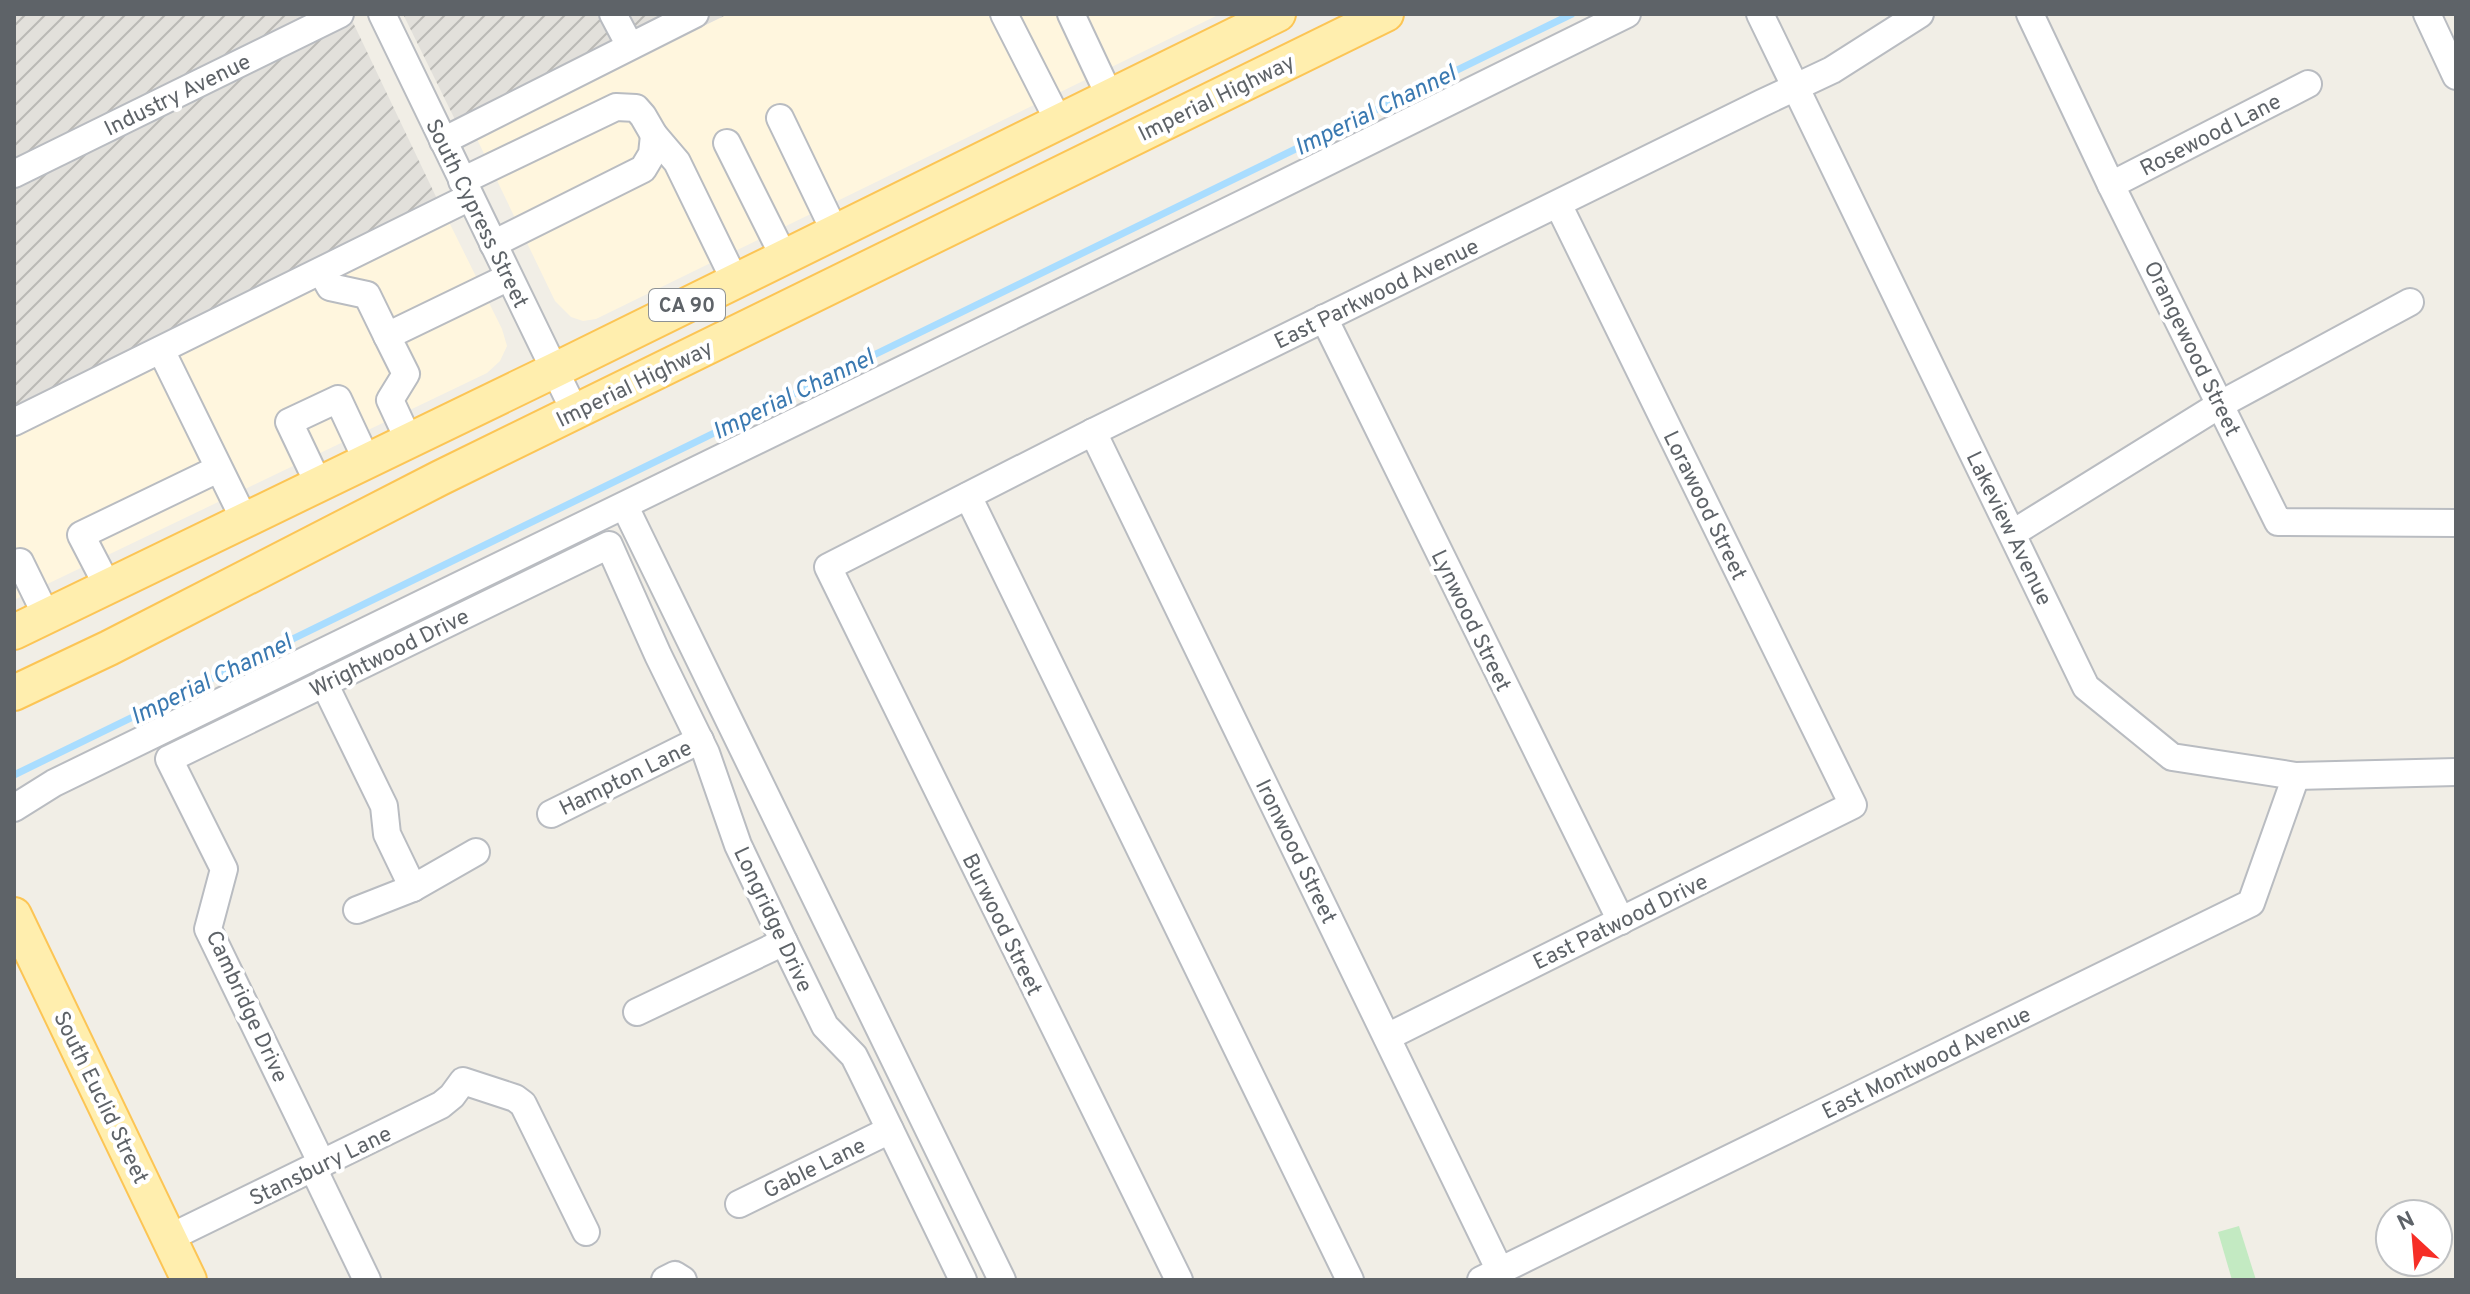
<svg xmlns="http://www.w3.org/2000/svg" width="2470" height="1294" font-family="Overpass,sans-serif">
<style>
.commercial{fill:#fff6de}
.industrial{fill:url(#industrial-furrows)}
.green{fill:#c3eac2}
.lines{fill:none;stroke-linecap:round;stroke-linejoin:round}
.stream{stroke:#a9ddff;stroke-width:7}
.minor-casing{stroke:#b9bcc1;stroke-width:30}
.major-casing{stroke:#fcc555;stroke-width:38}
.minor{stroke:#fff;stroke-width:26}
.major{stroke:#ffeeae;stroke-width:34}
.labels{text-anchor:middle;stroke-width:8;stroke-linejoin:round;paint-order:stroke}
.shield{fill:#fff;stroke:#8e9295;stroke-width:2}
.shield-label{font-size:20px;font-weight:bold;fill:#5e6368}
.street-label{font-size:22px;fill:#5e6368;stroke:#fff}
.water-label{font-size:24px;font-style:italic;fill:#3a79b1;stroke:#fff}
</style>
<defs>
<pattern id="industrial-furrows" width="10" height="10" patternUnits="userSpaceOnUse" patternTransform="scale(2)"><rect width="10" height="10" fill="#e2e0db"/><path d="M-1 1l2-2M0 10L10 0M9 11l2-2" fill="none" stroke="#bab9b5"/></pattern>
</defs>
<rect width="100%" height="100%" fill="#f1eee6"/>
<g class="commercial">
<path d="M728 14H1220L596 319 583 321 571 317 555 301 476 137Z"/>
<path d="M448 220 502 329 507 346 500 361 487 373 14 600V435Z"/>
</g>
<g class="industrial">
<path d="M14 14H349L439 203 14 411Z"/>
<path d="M403 14H728L466 142Z"/>
</g>
<path class="green" d="M2239 1226 2256 1280H2232L2218 1232Z"/>
<g class="lines">
<path class="stream" d="M14 775 1572 14"/>
<defs>
<g id="minor">
<path d="M382 14 575 412"/>
<path d="M613 14 630 46"/>
<path d="M1004 14 1059 122"/>
<path d="M1071 14 1110 97"/>
<path d="M1760 14 2086 687 2172 757 2296 776 2456 772"/>
<path d="M2030 14 2111 185 2278 522 2456 523"/>
<path d="M2427 14 2456 76"/>
<path d="M780 118 835 232"/>
<path d="M443 141 695 14"/>
<path d="M727 143 784 257"/>
<path d="M14 174 340 14"/>
<path d="M462 181 616 107 636 108 643 116 654 135 677 162 735 281"/>
<path d="M2111 185 2308 84"/>
<path d="M493 244 643 169 652 154 654 135"/>
<path d="M321 271 330 287 367 295 387 336"/>
<path d="M1324 318 1621 921"/>
<path d="M161 350 245 521"/>
<path d="M14 422 470 197"/>
<path d="M1093 432 1500 1271"/>
<path d="M409 441 390 400 406 374 387 336 509 277"/>
<path d="M319 485 289 422 338 399 367 461"/>
<path d="M968 496 1350 1280"/>
<path d="M630 517 1002 1280"/>
<path d="M2013 533 2221 404 2410 302"/>
<path d="M14 565 20 562 47 617"/>
<path d="M108 587 81 535 218 469"/>
<path d="M324 683 384 806 387 834 413 888"/>
<path d="M14 808 54 783 1242 204 1627 14"/>
<path d="M551 814 700 740"/>
<path d="M357 910 413 888 476 852"/>
<path d="M637 1012 784 942"/>
<path d="M1387 1037 1853 805 1558 204"/>
<path d="M322 1164 208 929 224 869 169 759 609 545 658 655 706 753 738 845 784 942 825 1026 854 1056 861 1070 963 1280"/>
<path d="M313 1168 367 1280"/>
<path d="M739 1204 890 1130"/>
<path d="M169 1238 441 1105 452 1096 463 1081 515 1098 523 1104 586 1232"/>
<path d="M665 1280 675 1275 683 1280"/>
<path d="M1179 1280 828 567 1093 432 1762 103 1832 70 1920 14"/>
<path d="M1481 1280 2251 903 2296 776"/>
</g>
<g id="major">
<path d="M14 632 555 370 1278 14"/>
<path d="M14 693 109 648 440 478 1386 14"/>
<path d="M14 915 189 1280"/>
</g>
</defs>
<use href="#minor" class="minor-casing"/>
<use href="#major" class="major-casing"/>
<use href="#minor" class="minor"/>
<use href="#major" class="major"/>
</g>
<g class="labels">
<rect class="shield" x="649" y="289" width="76" height="32" rx="6"/>
<g class="shield-label">
<text x="687" y="312">CA 90</text>
</g>
<g class="street-label">
<text transform="translate(177 94) rotate(-26)" y="8">Industry Avenue</text>
<text transform="translate(1216 97) rotate(-26)" y="8">Imperial Highway</text>
<text transform="translate(2210 134) rotate(-27)" y="8">Rosewood Lane</text>
<text transform="translate(478 213) rotate(64)" y="8">South Cypress Street</text>
<text transform="translate(1376 293) rotate(-26)" y="8">East Parkwood Avenue</text>
<text transform="translate(2193 348) rotate(64)" y="8">Orangewood Street</text>
<text transform="translate(634 383) rotate(-26)" y="8">Imperial Highway</text>
<text transform="translate(1706 505) rotate(64)" y="8">Lorawood Street</text>
<text transform="translate(2010 528) rotate(64)" y="8">Lakeview Avenue</text>
<text transform="translate(1472 620) rotate(64)" y="8">Lynwood Street</text>
<text transform="translate(389 652) rotate(-26)" y="8">Wrightwood Drive</text>
<text transform="translate(625 777) rotate(-26)" y="8">Hampton Lane</text>
<text transform="translate(1297 851) rotate(64)" y="8">Ironwood Street</text>
<text transform="translate(774 919) rotate(65)" y="8">Longridge Drive</text>
<text transform="translate(1620 921) rotate(-26)" y="8">East Patwood Drive</text>
<text transform="translate(1003 924) rotate(64)" y="8">Burwood Street</text>
<text transform="translate(248 1006) rotate(65)" y="8">Cambridge Drive</text>
<text transform="translate(1926 1062) rotate(-26)" y="8">East Montwood Avenue</text>
<text transform="translate(102 1097) rotate(64)" y="8">South Euclid Street</text>
<text transform="translate(320 1165) rotate(-26)" y="8">Stansbury Lane</text>
<text transform="translate(814 1167) rotate(-26)" y="8">Gable Lane</text>
</g>
<g class="water-label">
<text transform="translate(1375 110) rotate(-26)" y="8">Imperial Channel</text>
<text transform="translate(793 394) rotate(-26)" y="8">Imperial Channel</text>
<text transform="translate(211 679) rotate(-26)" y="8">Imperial Channel</text>
</g>
</g>
<rect width="2470" height="1294" fill="none" stroke="#5e6368" stroke-width="32"/>
<g transform="translate(2414 1238) rotate(334)"><circle r="38" fill="#ffffff" stroke="#bfc1c3" stroke-width="2"/>
<path d="M0-6L14 30L0 20L-14 30Z" fill="#f62e27"/>
<text y="-12" font-size="22" font-weight="bold" text-anchor="middle" fill="#5e6368">N</text>
</g>
</svg>
